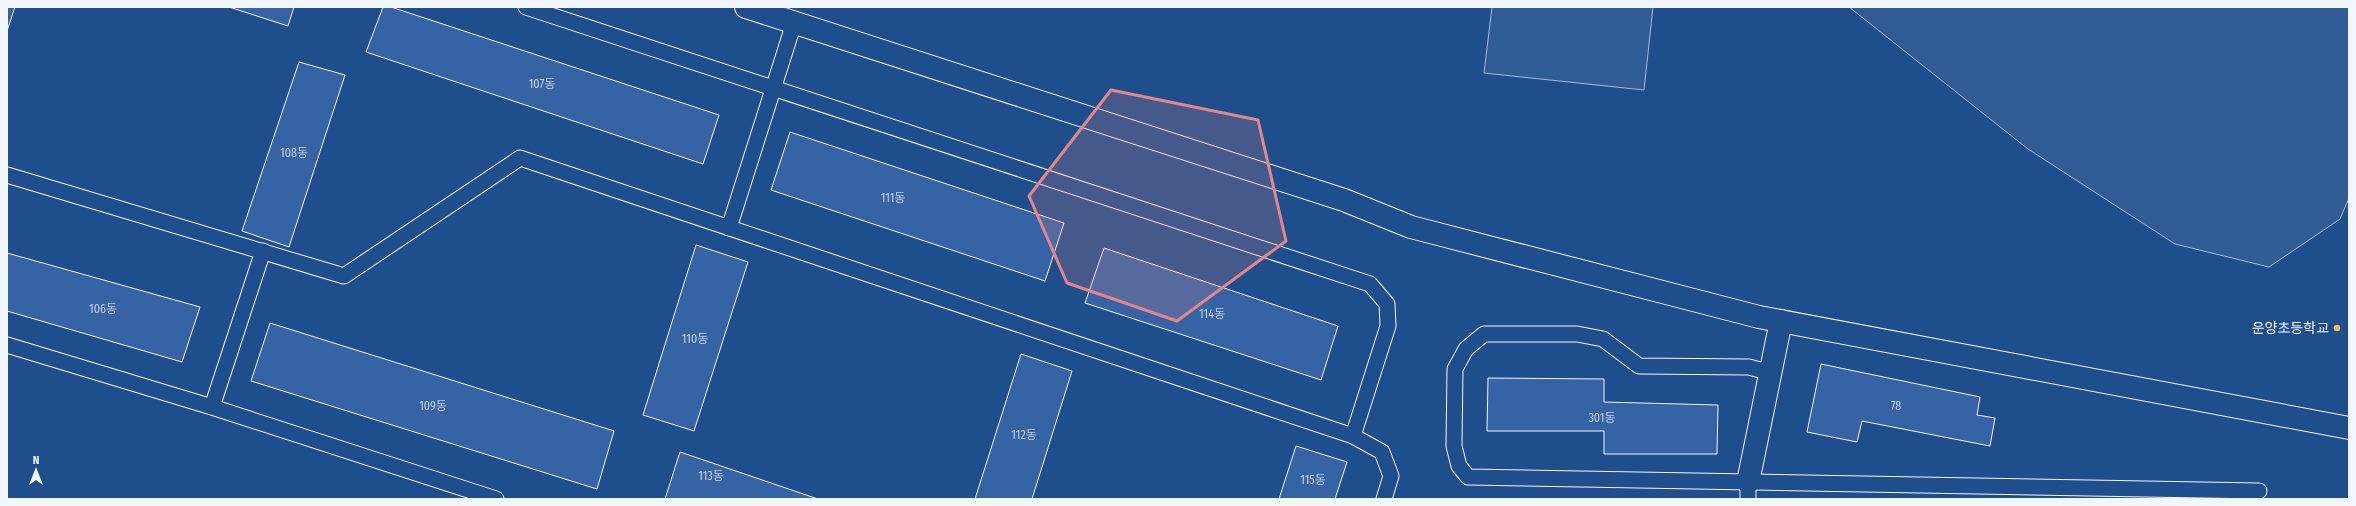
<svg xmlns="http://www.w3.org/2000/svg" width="2356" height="506" font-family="'Fira Sans Condensed','Noto Sans KR',sans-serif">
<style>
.built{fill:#305b95;stroke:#a8bbd7}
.building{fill:#3563a3;stroke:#f2f6ff}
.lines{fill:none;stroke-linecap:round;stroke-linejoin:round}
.lane-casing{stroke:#f2f6ff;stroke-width:17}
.street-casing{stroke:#f2f6ff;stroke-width:24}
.lane{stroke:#1f4e8c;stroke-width:15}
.street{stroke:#1f4e8c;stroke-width:22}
.marked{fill:#e38589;fill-opacity:0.2;stroke:#e38589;stroke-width:3;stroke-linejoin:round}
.poi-dot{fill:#ffb74d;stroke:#1f4e8c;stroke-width:1.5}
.labels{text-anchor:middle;stroke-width:3;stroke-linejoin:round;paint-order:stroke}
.number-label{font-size:12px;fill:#c3d1e8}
.poi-label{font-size:14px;fill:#f2f6ff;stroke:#1f4e8c;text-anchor:end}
</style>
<rect width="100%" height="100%" fill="#1f4e8c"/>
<g class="built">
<path d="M1492 7H1653L1644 90 1484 73Z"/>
<path d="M1849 7H2349V198L2340 219 2269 267 2175 244 2028 149Z"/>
</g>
<g class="building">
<path d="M7 7H15L7 31Z"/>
<path d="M229 7H294L288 26Z"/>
<path d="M383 7H391L719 115 703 164 366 52Z"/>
<path d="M299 62 345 75 289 247 242 231Z"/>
<path d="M790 132 1064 223 1045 281 771 190Z"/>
<path d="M696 245 748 262 694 431 643 415Z"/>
<path d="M1104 248 1338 326 1321 380 1085 303Z"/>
<path d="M7 253 200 307 182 362 7 311Z"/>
<path d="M270 323 614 431 597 489 251 381Z"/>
<path d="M1021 354 1072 371 1032 499H975Z"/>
<path d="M1821 364 1980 397 1977 415 1995 418 1990 446 1862 421 1857 442 1807 432Z"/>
<path d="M1488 378 1604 379V402L1718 405 1717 454H1604V431H1487Z"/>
<path d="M1296 446 1347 462 1335 499H1279Z"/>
<path d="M680 452 818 499H665Z"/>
</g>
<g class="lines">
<defs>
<g id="lane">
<path d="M526 7 1370 284 1387 304 1388 326 1353 436"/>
<path d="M7 175 344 276 520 158 1353 436 1382 452 1391 476 1384 499"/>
<path d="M729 228 794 23"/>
<path d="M7 345 212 407 496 499"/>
<path d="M1771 373 1749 367 1639 366 1603 339 1577 334H1484L1466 349 1455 369 1454 446 1459 466 1468 477 2259 491"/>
<path d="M212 407 263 251"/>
<path d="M1748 499V482"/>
</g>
<g id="street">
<path d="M746 7 1344 200 1411 227 1759 317 2349 428"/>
<path d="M1748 482 1781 321"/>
</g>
</defs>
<use href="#lane" class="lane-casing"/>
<use href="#street" class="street-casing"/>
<use href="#lane" class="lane"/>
<use href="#street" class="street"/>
</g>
<path class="marked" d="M1111 90 1258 120 1286 241 1177 321 1067 283 1029 196Z"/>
<circle class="poi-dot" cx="2337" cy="328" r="4"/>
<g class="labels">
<g class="number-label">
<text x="542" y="88">107동</text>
<text x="294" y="157">108동</text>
<text x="893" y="202">111동</text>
<text x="103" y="313">106동</text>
<text x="1212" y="318">114동</text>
<text x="695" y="343">110동</text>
<text x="433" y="410">109동</text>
<text x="1896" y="410">78</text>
<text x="1602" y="422">301동</text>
<text x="1024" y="439">112동</text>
<text x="711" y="480">113동</text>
<text x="1313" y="484">115동</text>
</g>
<g class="poi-label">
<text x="2329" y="333">운양초등학교</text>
</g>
</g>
<rect width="2356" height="506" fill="none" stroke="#f2f6ff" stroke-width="16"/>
<g transform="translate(36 470)" stroke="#1f4e8c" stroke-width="3" paint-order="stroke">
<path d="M0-3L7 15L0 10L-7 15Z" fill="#f2f6ff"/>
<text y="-6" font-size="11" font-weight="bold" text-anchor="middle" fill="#f2f6ff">N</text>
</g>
</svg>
